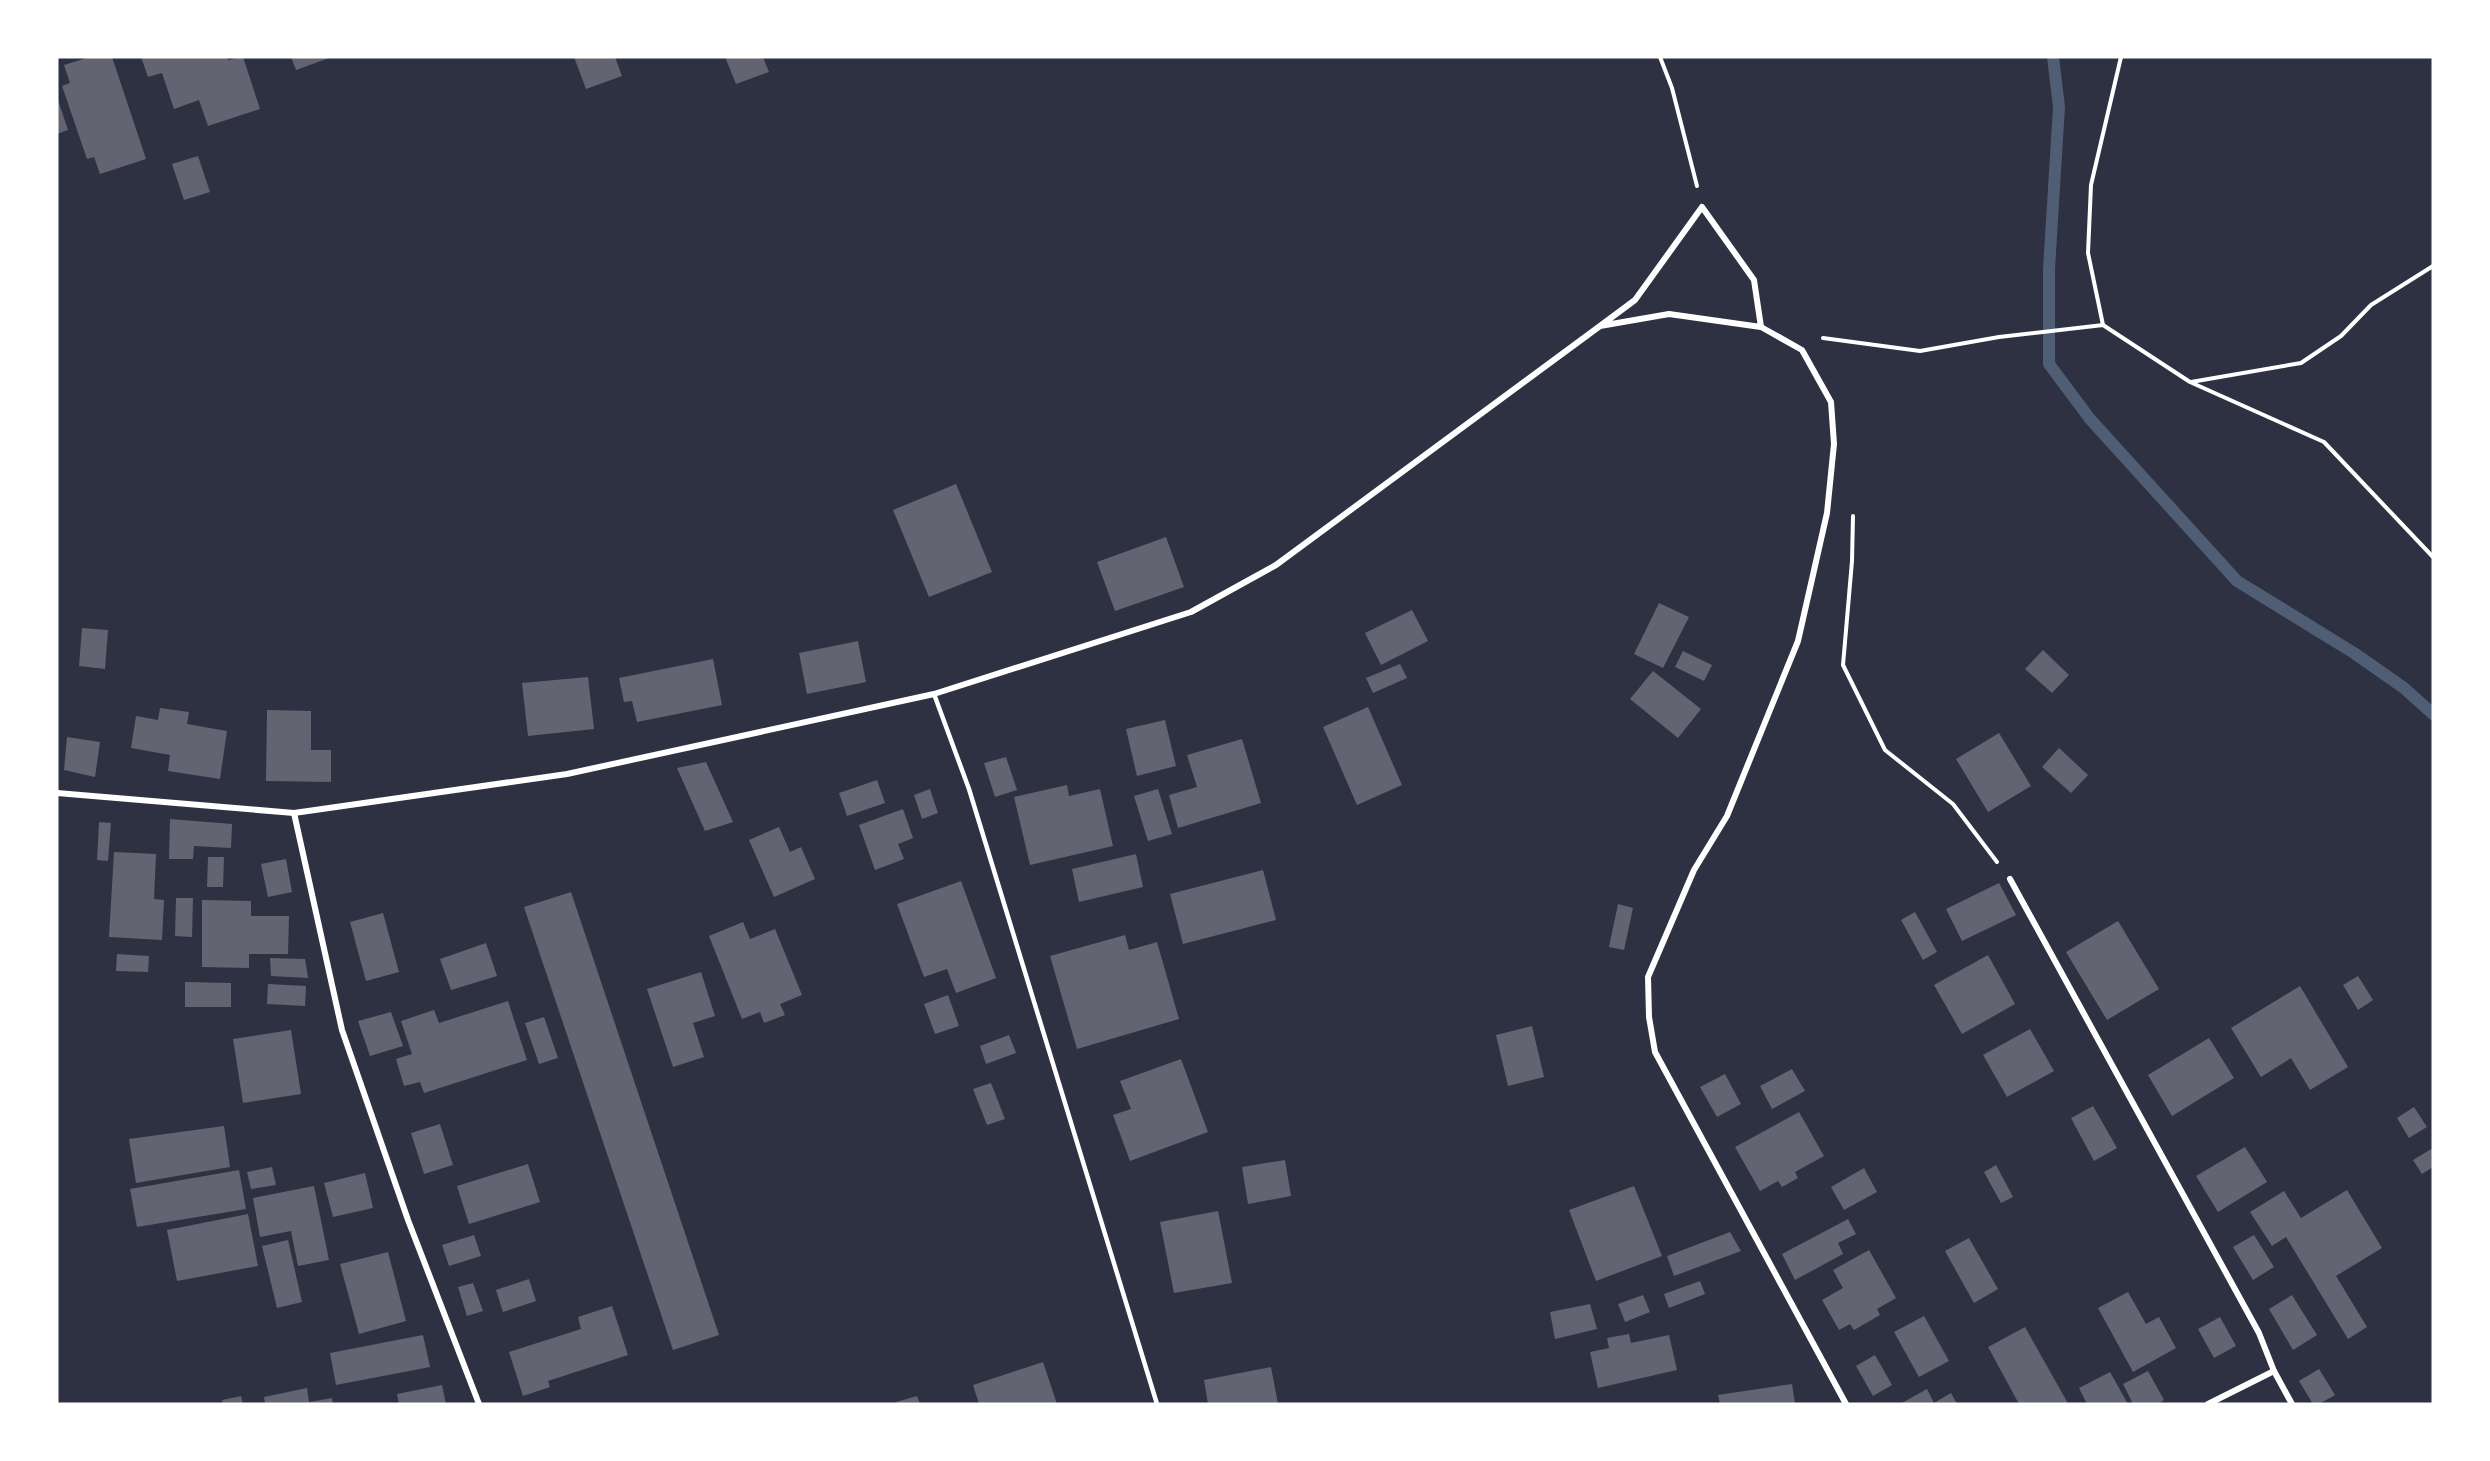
<svg xmlns="http://www.w3.org/2000/svg" width="2490" height="1461" font-family="'Noto Sans',sans-serif">
<style>
.lines{fill:none;stroke-linecap:round;stroke-linejoin:round}
.stream{stroke:#4f5d75;stroke-width:12}
.building{fill:#626471}
.path{stroke:#fff;stroke-width:4}
.service{stroke:#fff;stroke-width:4.5}
.minor{stroke:#fff;stroke-width:6}
</style>
<rect width="100%" height="100%" fill="#2d3142"/>
<g class="lines">
<path class="stream" d="M2053 57 2059 107 2049 269V364L2090 419 2237 581 2354 653 2404 688 2433 714"/>
</g>
<g class="building">
<path d="M90 57H112L146 159 100 174 94 157 87 159 62 86 70 83 64 65Z"/>
<path d="M141 57H227L228 60 243 57 260 109 208 126 199 100 174 109 162 73 148 77Z"/>
<path d="M291 57H332L296 70Z"/>
<path d="M574 57H615L622 76 586 89Z"/>
<path d="M725 57H763L769 72 736 84Z"/>
<path d="M57 97 68 130 57 134Z"/>
<path d="M198 156 210 192 184 200 172 164Z"/>
<path d="M956 484 992 572 929 597 893 510Z"/>
<path d="M1166 537 1184 587 1115 611 1097 562Z"/>
<path d="M1659 603 1689 617 1663 668 1634 654Z"/>
<path d="M1412 610 1428 641 1381 665 1365 633Z"/>
<path d="M82 628 108 630 105 669 79 666Z"/>
<path d="M858 641 866 682 807 694 799 653Z"/>
<path d="M2043 650 2069 675 2052 693 2025 669Z"/>
<path d="M1683 651 1712 665 1704 681 1675 667Z"/>
<path d="M713 659 722 705 637 722 632 701 624 702 619 678Z"/>
<path d="M1400 664 1407 678 1373 693 1366 678Z"/>
<path d="M1653 671 1701 709 1678 738 1630 699Z"/>
<path d="M588 677 594 729 528 736 522 683Z"/>
<path d="M1368 707 1402 785 1357 805 1323 727Z"/>
<path d="M160 708 189 712 187 724 227 731 220 779 168 771 170 755 131 748 136 716 158 720Z"/>
<path d="M267 710 311 711V750H331V782L266 781Z"/>
<path d="M1165 720 1176 766 1137 776 1126 729Z"/>
<path d="M1999 733 2031 786 1988 812 1956 759Z"/>
<path d="M67 737 100 742 95 777 64 770Z"/>
<path d="M1242 739 1261 803 1178 828 1169 795 1197 787 1187 755Z"/>
<path d="M2059 748 2088 775 2071 793 2042 767Z"/>
<path d="M1006 757 1017 790 995 797 984 763Z"/>
<path d="M706 762 733 822 705 831 677 768Z"/>
<path d="M877 780 885 803 847 816 839 793Z"/>
<path d="M1067 785 1069 796 1100 789 1113 846 1030 865 1014 797Z"/>
<path d="M930 789 938 813 922 819 914 795Z"/>
<path d="M1158 789 1172 834 1148 841 1134 796Z"/>
<path d="M903 809 913 838 898 844 904 859 875 870 859 825Z"/>
<path d="M170 819 232 824 231 848 194 846 193 859H169Z"/>
<path d="M99 822 111 823 108 861 97 860Z"/>
<path d="M779 827 790 852 801 847 815 879 774 897 749 840Z"/>
<path d="M114 852 156 854 154 899 164 900 162 940 109 937Z"/>
<path d="M1136 854 1143 887 1079 902 1072 869Z"/>
<path d="M208 857H224L223 887H207Z"/>
<path d="M286 859 292 892 268 897 261 864Z"/>
<path d="M1263 870 1276 920 1183 944 1170 894Z"/>
<path d="M961 881 996 978 956 993 947 969 924 977 897 904Z"/>
<path d="M1999 883 2016 915 1962 941 1946 909Z"/>
<path d="M571 892 719 1335 673 1350 524 907Z"/>
<path d="M176 898H193L192 937 175 936Z"/>
<path d="M202 900 251 901V916H289L288 954H249V968L202 967Z"/>
<path d="M1618 904 1633 908 1624 950 1609 947Z"/>
<path d="M1915 912 1937 952 1923 960 1901 920Z"/>
<path d="M383 913 399 972 366 981 350 922Z"/>
<path d="M2118 921 2159 989 2107 1020 2066 952Z"/>
<path d="M743 922 750 939 775 929 802 995 780 1004 785 1015 764 1023 760 1012 742 1019 709 936Z"/>
<path d="M1125 935 1129 950 1157 942 1179 1019 1077 1049 1050 956Z"/>
<path d="M486 943 497 976 451 990 440 959Z"/>
<path d="M117 954 149 956 148 972 116 971Z"/>
<path d="M1988 955 2015 1004 1962 1034 1934 985Z"/>
<path d="M270 958 305 959 308 978 271 976Z"/>
<path d="M701 972 715 1016 693 1023 704 1057 673 1067 647 989Z"/>
<path d="M2358 976 2373 1000 2358 1010 2343 985Z"/>
<path d="M185 982 231 983V1007H185Z"/>
<path d="M268 984 306 986 305 1006 267 1004Z"/>
<path d="M2300 986 2348 1067 2310 1090 2291 1058 2261 1077 2231 1028Z"/>
<path d="M948 995 959 1026 935 1034 924 1004Z"/>
<path d="M508 1001 527 1060 424 1093 420 1082 404 1086 396 1059 412 1054 401 1021 434 1010 439 1023Z"/>
<path d="M391 1012 403 1046 370 1056 358 1021Z"/>
<path d="M544 1017 558 1058 539 1064 525 1023Z"/>
<path d="M1532 1026 1544 1077 1508 1086 1496 1035Z"/>
<path d="M2030 1029 2054 1071 2007 1097 1983 1055Z"/>
<path d="M291 1030 301 1094 243 1103 233 1039Z"/>
<path d="M1009 1035 1016 1053 986 1064 980 1046Z"/>
<path d="M2209 1038 2234 1078 2172 1116 2148 1075Z"/>
<path d="M1181 1059 1208 1132 1130 1161 1113 1115 1131 1109 1120 1081Z"/>
<path d="M1792 1069 1805 1091 1772 1109 1760 1086Z"/>
<path d="M1725 1074 1741 1104 1717 1117 1700 1087Z"/>
<path d="M991 1083 1005 1119 987 1125 973 1089Z"/>
<path d="M2093 1106 2117 1148 2094 1161 2071 1118Z"/>
<path d="M2414 1107 2427 1127 2409 1138 2397 1118Z"/>
<path d="M1799 1112 1824 1156 1795 1172 1798 1178 1782 1187 1778 1181 1760 1191 1735 1147Z"/>
<path d="M440 1124 453 1165 424 1174 411 1133Z"/>
<path d="M224 1126 230 1167 136 1183 129 1139Z"/>
<path d="M2245 1147 2267 1182 2218 1212 2196 1176Z"/>
<path d="M2433 1148V1167L2422 1174 2413 1160Z"/>
<path d="M1285 1160 1291 1196 1248 1204 1242 1167Z"/>
<path d="M528 1164 540 1202 469 1224 457 1186Z"/>
<path d="M1996 1165 2013 1197 2001 1203 1984 1172Z"/>
<path d="M272 1167 276 1185 251 1189 247 1172Z"/>
<path d="M1864 1168 1877 1192 1844 1210 1831 1187Z"/>
<path d="M239 1170 246 1209 137 1227 130 1189Z"/>
<path d="M365 1173 373 1208 333 1217 324 1183Z"/>
<path d="M314 1186 329 1260 298 1266 291 1231 260 1237 253 1198Z"/>
<path d="M1634 1186 1662 1256 1596 1281 1569 1210Z"/>
<path d="M2347 1190 2382 1248 2336 1276 2367 1327 2348 1339 2286 1237 2272 1246 2250 1212 2284 1191 2301 1218Z"/>
<path d="M1218 1211 1232 1283 1174 1293 1160 1222Z"/>
<path d="M248 1214 258 1266 177 1281 167 1230Z"/>
<path d="M1848 1219 1856 1234 1838 1243 1843 1254 1795 1280 1782 1254Z"/>
<path d="M1730 1232 1741 1251 1674 1276 1667 1256Z"/>
<path d="M474 1235 481 1256 449 1266 442 1245Z"/>
<path d="M2254 1235 2274 1267 2253 1280 2233 1247Z"/>
<path d="M1969 1238 1998 1289 1974 1303 1945 1251Z"/>
<path d="M288 1240 302 1302 277 1308 262 1246Z"/>
<path d="M1869 1250 1896 1298 1877 1309 1880 1315 1854 1330 1850 1324 1839 1330 1822 1300 1843 1288 1833 1270Z"/>
<path d="M388 1252 406 1321 359 1334 340 1264Z"/>
<path d="M529 1279 536 1301 503 1312 496 1290Z"/>
<path d="M1700 1281 1705 1294 1669 1308 1664 1294Z"/>
<path d="M473 1283 483 1311 467 1316 458 1287Z"/>
<path d="M2128 1292 2146 1324 2159 1317 2176 1348 2133 1372 2098 1308Z"/>
<path d="M1643 1295 1650 1312 1625 1322 1618 1304Z"/>
<path d="M2292 1295 2317 1335 2293 1350 2269 1309Z"/>
<path d="M1590 1304 1597 1329 1555 1339 1550 1312Z"/>
<path d="M612 1306 628 1355 548 1381 550 1387 523 1396 509 1352 581 1329 578 1317Z"/>
<path d="M1924 1316 1949 1361 1919 1377 1894 1332Z"/>
<path d="M2220 1317 2236 1346 2214 1358 2198 1329Z"/>
<path d="M2025 1327 2065 1398 2068 1404H2019L1988 1347Z"/>
<path d="M1629 1334 1631 1343 1669 1335 1677 1370 1598 1388 1590 1352 1609 1348 1607 1338Z"/>
<path d="M423 1335 430 1367 336 1385 330 1353Z"/>
<path d="M1875 1355 1892 1385 1873 1396 1856 1366Z"/>
<path d="M1043 1362 1057 1404H979L973 1385Z"/>
<path d="M1271 1367 1278 1404H1208L1204 1380Z"/>
<path d="M2319 1369 2335 1395 2319 1404H2313L2299 1381Z"/>
<path d="M2148 1371 2164 1400 2158 1404H2133L2123 1384Z"/>
<path d="M2110 1372 2128 1404H2087L2079 1388Z"/>
<path d="M1792 1384 1795 1404H1720L1718 1395Z"/>
<path d="M442 1385 446 1404H399L397 1394Z"/>
<path d="M307 1388 309 1402 332 1398 333 1404H265L264 1397Z"/>
<path d="M1927 1389 1934 1403 1951 1393 1957 1404H1900Z"/>
<path d="M241 1396 243 1404H223L222 1400Z"/>
<path d="M917 1396 920 1404H896V1402Z"/>
</g>
<g class="lines">
<g class="path">
<path d="M1660 57 1672 88 1697 186"/>
<path d="M2103 325 2088 253 2091 185 2121 57"/>
<path d="M1823 338 1920 351 1999 337 2103 325 2190 382 2324 442 2433 557"/>
<path d="M2191 382 2301 363 2341 336 2371 305 2433 266"/>
<path d="M1853 516 1852 561 1843 665 1885 750 1953 804 1997 862"/>
</g>
<path class="service" d="M934 694 969 789 1157 1404"/>
<g class="minor">
<path d="M1761 327 1802 350 1831 402 1834 444 1827 513 1798 641 1727 816 1694 870 1648 977 1649 1017 1655 1052 1846 1404"/>
<path d="M57 793 294 813 567 774 934 694 1191 612 1276 565 1600 326 1635 300 1702 207 1754 280 1761 327 1669 314 1600 326"/>
<path d="M294 813 342 1030 408 1220 479 1404"/>
<path d="M2010 879 2259 1333 2274 1371 2292 1404"/>
<path d="M2208 1404 2274 1371"/>
</g>
</g>
<rect width="2490" height="1461" fill="none" stroke="#ffffff" stroke-width="117"/>
</svg>
